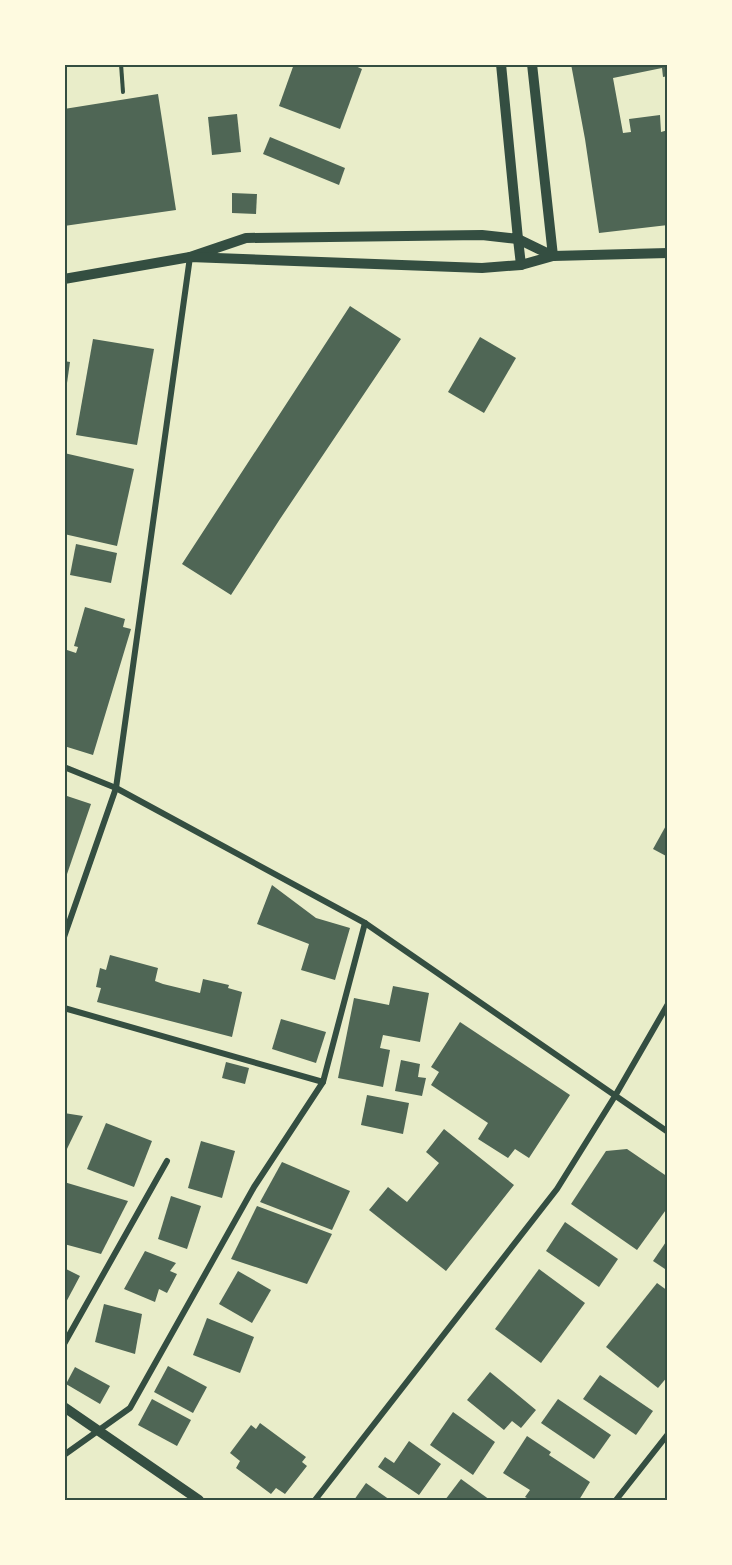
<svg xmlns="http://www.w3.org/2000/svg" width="732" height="1565" font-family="Mulish,sans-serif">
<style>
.building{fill:#4f6655}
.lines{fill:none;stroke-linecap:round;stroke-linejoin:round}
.path{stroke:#344e41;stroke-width:4}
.minor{stroke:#344e41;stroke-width:6}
.tertiary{stroke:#344e41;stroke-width:10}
.neatline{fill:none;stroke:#344e41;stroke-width:2}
</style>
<rect width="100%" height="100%" fill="#e9edc9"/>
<g class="building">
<path d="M294 64H351L362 69 340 129 279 106Z"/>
<path d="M571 64H668V76L663 77 662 68 613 78 623 133 631 132 629 119 660 115 661 132 668 130V225L599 233 585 139Z"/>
<path d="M158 94 176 210 64 226V109Z"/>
<path d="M237 114 241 152 212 155 208 117Z"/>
<path d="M270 137 345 168 339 185 263 154Z"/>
<path d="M232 193 257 194 256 214 232 213Z"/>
<path d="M350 306 401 339 280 519 231 595 182 564Z"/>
<path d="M480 337 516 358 484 413 448 392Z"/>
<path d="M93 339 154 349 137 445 76 435Z"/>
<path d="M64 361 70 362 66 390H64Z"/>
<path d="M64 453 134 469 117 546 64 534Z"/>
<path d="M76 544 117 553 111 583 70 575Z"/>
<path d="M85 607 125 619 123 627 131 629 93 755 64 746V649L76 653 78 647 74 646Z"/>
<path d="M64 795 91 804 65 880H64Z"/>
<path d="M668 822V857L653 849Z"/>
<path d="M272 885 316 918 350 928 335 980 301 970 309 944 257 924Z"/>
<path d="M110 955 158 968 155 981 163 984 200 993 203 979 229 985 228 988 242 992 232 1037 97 1002 101 988 96 987 100 968 106 970Z"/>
<path d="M393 986 429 993 420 1042 383 1035 380 1048 390 1050 383 1087 338 1078 354 998 389 1005Z"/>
<path d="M281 1019 326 1032 316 1063 272 1049Z"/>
<path d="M460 1022 570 1095 529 1158 515 1149 508 1158 478 1139 488 1123 431 1085 439 1072 431 1067Z"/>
<path d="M401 1060 420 1064 418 1077 426 1078 422 1096 395 1091Z"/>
<path d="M226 1062 249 1068 245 1084 222 1078Z"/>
<path d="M367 1095 409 1103 403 1134 361 1125Z"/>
<path d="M64 1113 83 1116 64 1155Z"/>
<path d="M106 1123 152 1141 134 1187 87 1169Z"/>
<path d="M444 1129 514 1185 446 1271 369 1210 388 1187 407 1202 439 1163 426 1152Z"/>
<path d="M201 1141 235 1151 222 1198 188 1188Z"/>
<path d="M627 1149 668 1177V1207L637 1250 571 1204 606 1151Z"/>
<path d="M282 1162 350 1191 332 1230 260 1202Z"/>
<path d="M64 1182 128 1201 101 1254 64 1244Z"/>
<path d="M171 1196 201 1206 187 1249 158 1239Z"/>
<path d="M257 1206 332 1234 307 1284 231 1259Z"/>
<path d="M565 1222 618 1259 599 1287 546 1251Z"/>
<path d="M668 1239V1271L653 1261Z"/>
<path d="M145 1251 176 1263 170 1271 177 1274 167 1293 159 1289 155 1302 124 1289Z"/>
<path d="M64 1268 80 1276 64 1306Z"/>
<path d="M539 1269 585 1303 541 1363 495 1329Z"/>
<path d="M238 1271 271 1290 252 1323 219 1304Z"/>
<path d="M657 1283 668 1291V1376L658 1388 606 1347Z"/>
<path d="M104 1304 142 1314 135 1354 95 1342Z"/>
<path d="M207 1318 254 1337 240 1373 193 1355Z"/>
<path d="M168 1366 207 1387 193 1413 154 1392Z"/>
<path d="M75 1367 110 1386 100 1404 66 1384Z"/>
<path d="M490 1372 536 1410 521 1428 512 1421 504 1430 467 1400Z"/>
<path d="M600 1375 653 1411 636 1435 583 1399Z"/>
<path d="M152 1399 191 1420 177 1446 138 1425Z"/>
<path d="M558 1399 611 1435 594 1459 541 1423Z"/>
<path d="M453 1412 495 1442 473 1475 430 1445Z"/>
<path d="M260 1423 306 1457 302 1462 307 1466 285 1494 276 1488 271 1494 236 1468 240 1461 230 1453 251 1425 256 1429Z"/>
<path d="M527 1436 551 1452 549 1455 590 1482 579 1500H531L525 1497 530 1490 503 1473Z"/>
<path d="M409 1441 441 1464 419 1495 378 1467 385 1457 394 1463Z"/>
<path d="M461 1479 490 1500H445Z"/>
<path d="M366 1483 390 1500H354Z"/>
</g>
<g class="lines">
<path class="path" d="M121 64 123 92"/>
<g class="minor">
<path d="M64 767 116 788 365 923 668 1132"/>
<path d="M64 937 116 788 190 257"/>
<path d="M64 1008 323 1082"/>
<path d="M64 1344 167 1161"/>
<path d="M64 1455 130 1408 254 1187 323 1082 365 923"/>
<path d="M315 1500 557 1189 615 1096 668 1004"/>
<path d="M616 1500 668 1434"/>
</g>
<g class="tertiary">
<path d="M532 64 553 256"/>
<path d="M553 256 518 239 521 265 553 256 668 253"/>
<path d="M190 257 246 238 482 235 518 239 501 64"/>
<path d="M64 279 190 257 482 268 521 265"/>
<path d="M64 1407 199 1500"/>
</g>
</g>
<rect width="732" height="1565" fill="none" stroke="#fefae0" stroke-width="132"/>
<rect x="66" y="66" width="600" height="1433" class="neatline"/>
</svg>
